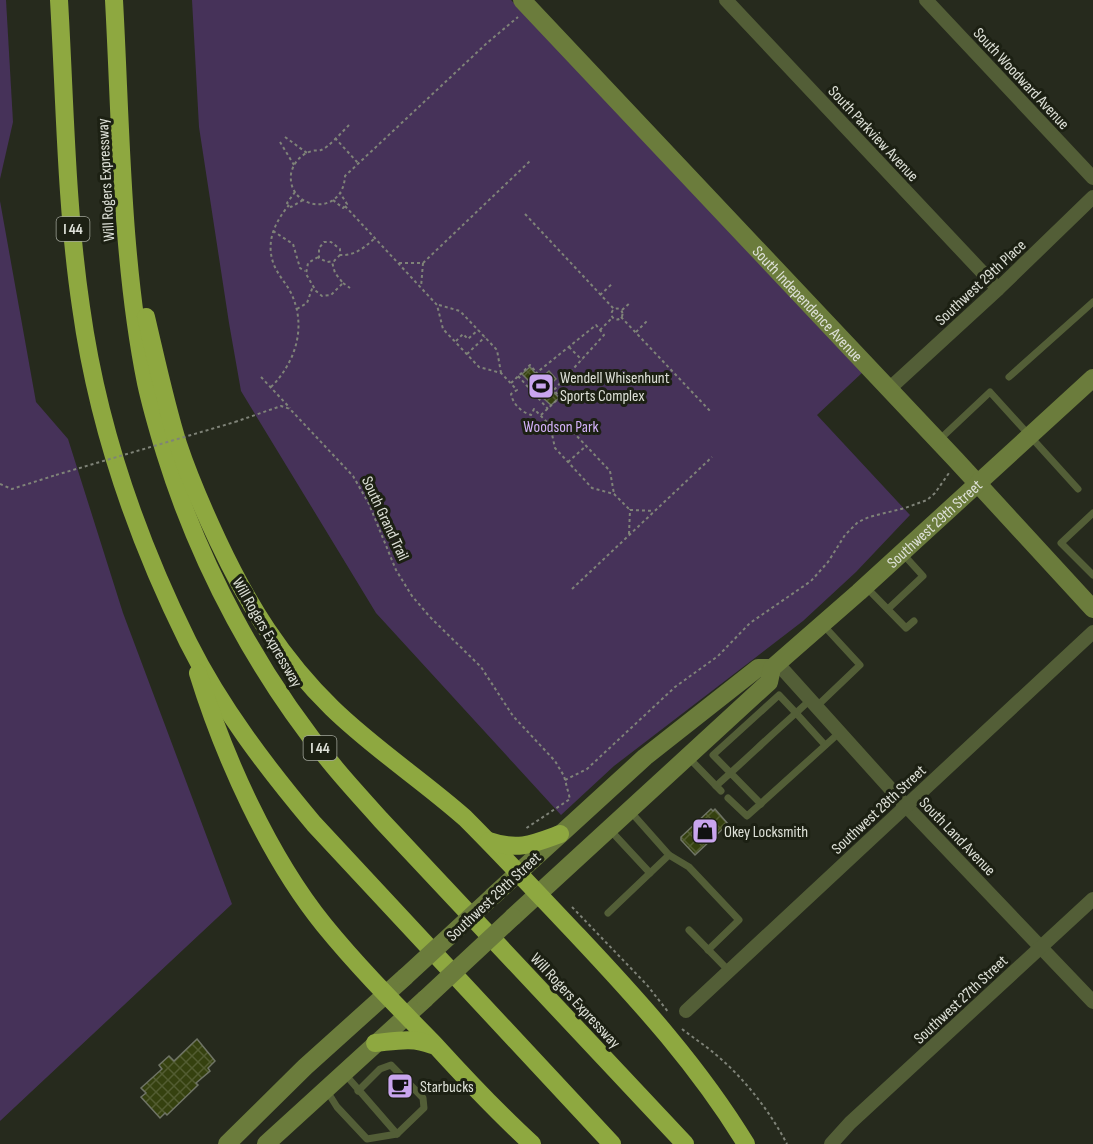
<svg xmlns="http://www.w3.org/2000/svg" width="1093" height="1144" font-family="'Sofia Sans Condensed',sans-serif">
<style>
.park{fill:#463259}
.building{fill:url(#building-cross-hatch);stroke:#6f7465;stroke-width:1.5}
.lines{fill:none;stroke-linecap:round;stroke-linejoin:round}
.path{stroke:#7f8378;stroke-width:2;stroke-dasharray:3 3;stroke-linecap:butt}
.lane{stroke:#535e37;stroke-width:7}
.street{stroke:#535e37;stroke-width:14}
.secondary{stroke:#6b7c3c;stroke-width:18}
.highway{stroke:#8ea840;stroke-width:18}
.path-bridge{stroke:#7f8378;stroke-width:2;stroke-dasharray:3 3;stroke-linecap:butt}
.secondary-bridge{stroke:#6b7c3c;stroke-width:18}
.labels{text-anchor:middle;stroke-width:6;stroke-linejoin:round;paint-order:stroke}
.shield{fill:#1c2013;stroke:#a3a69c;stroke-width:1.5}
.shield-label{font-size:15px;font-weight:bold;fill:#dde0d7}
.street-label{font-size:16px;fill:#dde0d7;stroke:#1c2013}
.poi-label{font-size:16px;fill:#dde0d7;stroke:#1c2013;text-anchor:start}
.park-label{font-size:16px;fill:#d3b1f8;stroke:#1c2013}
</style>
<defs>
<pattern id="building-cross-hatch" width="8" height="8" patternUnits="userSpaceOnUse" patternTransform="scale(1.5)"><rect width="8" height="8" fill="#35410f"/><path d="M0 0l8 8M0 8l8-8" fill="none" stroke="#525c31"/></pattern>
</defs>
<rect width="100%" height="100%" fill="#262a1d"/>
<g class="park">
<path d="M0 0H6L13 122 0 179Z"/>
<path d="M192 0H511L863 372 817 415 910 515 856 572 803 621 614 766 561 815 376 613 241 391 229 323 199 127Z"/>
<path d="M0 201 36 402 68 439 123 613 232 904 0 1121Z"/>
</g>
<g class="building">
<path d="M530 367 540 379 549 371 556 379 548 386 559 398 551 405 531 387 533 385 522 374Z"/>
<path d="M711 809 713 811 715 809 728 824 695 855 681 840V837Z"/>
<path d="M197 1039 215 1061 208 1068 210 1071 196 1083 198 1085 167 1115 165 1113 160 1118 141 1097 146 1093 141 1088 162 1069 159 1065 169 1056 174 1061Z"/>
</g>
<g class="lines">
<g class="path">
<path d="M349 125C343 131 328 148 321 150 318 151 315 150 312 151 301 154 293 163 291 174 287 210 343 218 345 176L487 43 518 17"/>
<path d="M285 137 307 153"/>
<path d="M335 138 358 163"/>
<path d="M280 142 294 165"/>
<path d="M295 192 287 203 291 207 303 200"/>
<path d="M333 200 343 208 347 204 340 193"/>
<path d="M345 206 437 305 443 329 479 367 501 373 517 390 511 394C513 404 521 412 531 415L534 409 550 425 555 448 592 488 614 494 630 510"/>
<path d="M525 214 614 309"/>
<path d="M273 231 293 244 300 268 305 271"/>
<path d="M340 255 334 261 327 262 319 258V248L324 242H331L340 249V255C355 256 365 247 375 238"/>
<path d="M318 257 308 263 306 274 316 291 322 296 331 295 343 283 335 273 332 262"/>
<path d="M399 263H423L421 287"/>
<path d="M423 263 530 161"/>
<path d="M343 283 350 288"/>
<path d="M600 295 613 283"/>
<path d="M439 305 460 311 497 350 501 373"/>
<circle cx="617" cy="314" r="5.5"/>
<path d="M297 309 307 303 313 286"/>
<path d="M622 310 631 302"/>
<path d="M621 317 711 412"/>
<path d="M600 330 613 317"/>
<path d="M636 332 648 320"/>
<path d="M456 341 463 334 468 339 478 330"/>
<path d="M569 347 582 360"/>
<path d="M467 354 485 337"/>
<path d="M535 374 596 325 604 335 553 391"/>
<path d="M518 376 548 409"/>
<path d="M261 377 290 408"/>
<path d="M511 383 530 365 537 373"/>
<path d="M271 387C296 362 307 326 291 293 286 283 278 275 274 265 265 242 275 222 289 205"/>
<path d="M541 415 560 397 554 390"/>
<path d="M235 422 281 406 290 409 353 476 369 504 396 570 412 596 430 617 481 667 513 716 555 761 564 776 570 799 525 829"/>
<path d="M550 425 573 432 610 471 614 494"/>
<path d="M568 462 586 446"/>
<path d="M0 484 12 489 56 475"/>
<path d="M629 534 630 510 654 511"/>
<path d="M572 589 712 457"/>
<path d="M565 780 587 769 675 687 718 656 750 623 811 581 828 562 845 535 858 522 869 517 905 508 927 500 935 493 949 473"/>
<path d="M572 907 647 985 669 1013"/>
<path d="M682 1029C691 1036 700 1042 709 1049 741 1074 768 1108 787 1144"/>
</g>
<g class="lane">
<path d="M1009 377 1093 302"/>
<path d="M938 441 990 392 1078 489"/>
<path d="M1093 513 1061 543 1093 575"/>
<path d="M865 586 906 628 914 621"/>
<path d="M888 609 923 576 903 554"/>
<path d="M810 700 796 713 825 745"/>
<path d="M816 707 860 665 824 626"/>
<path d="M688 757 721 791"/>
<path d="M716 786C743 762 769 737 796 713L779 695 713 755 761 804"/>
<path d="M728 798 747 816 839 733"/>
<path d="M630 811 669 855 650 873"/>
<path d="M669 855 689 867 739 920 708 950"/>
<path d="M608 913 650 873 611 831"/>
<path d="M689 930 729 971"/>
<path d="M344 1073 397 1134"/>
<path d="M327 1091 337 1107 367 1139 397 1134 424 1108 423 1098 391 1065 380 1069 358 1091"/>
</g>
<g class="street">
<path d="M726 0 998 289"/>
<path d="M926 0 1093 178"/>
<path d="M889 389 998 289 1093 197"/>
<path d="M778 664 906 806 1093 1002"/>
<path d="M686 1011 1093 632"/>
<path d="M831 1144 850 1123 1093 899"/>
</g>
<g class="secondary">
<path id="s1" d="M522 0 956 460 1093 609"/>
<path d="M493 896 645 757 758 668H772"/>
<path id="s2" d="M513 917 769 682 772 668 859 592 1093 378"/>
<path d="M227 1144 305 1067 405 977"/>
<path d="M266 1144 425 999"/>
</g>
<g class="highway">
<path d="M59 0C65 102 66 206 81 307 97 423 136 537 188 642 221 708 267 768 314 824L612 1144"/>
<path d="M114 0C121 126 121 259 146 383 151 406 158 430 165 453 200 566 260 678 336 769 351 787 366 803 381 820L685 1144"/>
<path d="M146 317C156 359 165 402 178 444 189 477 203 509 218 541 248 605 281 658 332 708 373 748 422 780 465 818 504 857 541 897 579 937 641 1003 699 1067 746 1144"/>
<path d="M198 673C224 757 269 857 324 925 359 968 398 1007 436 1046 467 1080 498 1113 532 1144"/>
<path d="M489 841C518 851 533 844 560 834"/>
<path d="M375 1043C396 1041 413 1037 432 1045"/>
</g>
<path class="path-bridge" d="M56 475 235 422"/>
<g class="secondary-bridge">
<path d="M405 977 493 896"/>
<path d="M425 999 513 917"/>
</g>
</g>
<defs>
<symbol id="stadium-square" viewBox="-11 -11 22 22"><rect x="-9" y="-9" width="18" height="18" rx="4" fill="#c9a5ee" stroke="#1c2013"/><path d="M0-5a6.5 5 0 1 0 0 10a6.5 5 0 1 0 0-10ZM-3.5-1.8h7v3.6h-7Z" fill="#111"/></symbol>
<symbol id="shop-square" viewBox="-11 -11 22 22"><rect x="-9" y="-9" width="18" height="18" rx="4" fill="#c9a5ee" stroke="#1c2013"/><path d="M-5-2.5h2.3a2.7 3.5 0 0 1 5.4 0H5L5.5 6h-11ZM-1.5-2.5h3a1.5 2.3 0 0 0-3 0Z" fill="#111"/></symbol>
<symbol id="cafe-square" viewBox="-11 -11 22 22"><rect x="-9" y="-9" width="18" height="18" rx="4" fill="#c9a5ee" stroke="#1c2013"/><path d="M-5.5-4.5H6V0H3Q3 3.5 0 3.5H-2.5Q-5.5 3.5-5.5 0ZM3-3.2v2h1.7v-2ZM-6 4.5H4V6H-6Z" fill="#111"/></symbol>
</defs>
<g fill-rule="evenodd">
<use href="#stadium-square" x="526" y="371" width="30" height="30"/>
<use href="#shop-square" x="690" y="816" width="30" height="30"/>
<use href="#cafe-square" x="385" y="1071" width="30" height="30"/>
</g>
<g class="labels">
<g class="shield">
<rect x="56.5" y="217" width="33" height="24" rx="4.5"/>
<rect x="303.5" y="736" width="33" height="24" rx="4.5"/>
</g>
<g class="shield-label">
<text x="73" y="234">I 44</text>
<text x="320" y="753">I 44</text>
</g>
<g class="street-label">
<text transform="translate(1022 78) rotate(47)" y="6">South Woodward Avenue</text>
<text transform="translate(874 133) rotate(47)" y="6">South Parkview Avenue</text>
<text transform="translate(105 180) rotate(-93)" y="6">Will Rogers Expressway</text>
<text transform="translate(980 282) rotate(-43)" y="6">Southwest 29th Place</text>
<text dy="6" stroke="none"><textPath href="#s1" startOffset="417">South Independence Avenue</textPath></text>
<text transform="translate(386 518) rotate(65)" y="6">South Grand Trail</text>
<text dy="6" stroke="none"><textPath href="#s2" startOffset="579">Southwest 29th Street</textPath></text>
<text transform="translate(268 632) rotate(60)" y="6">Will Rogers Expressway</text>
<text transform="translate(878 809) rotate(-43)" y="6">Southwest 28th Street</text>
<text transform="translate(958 836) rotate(46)" y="6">South Land Avenue</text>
<text transform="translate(493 896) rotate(-43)" y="6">Southwest 29th Street</text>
<text transform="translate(960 999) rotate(-43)" y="6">Southwest 27th Street</text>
<text transform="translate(576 1000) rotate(47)" y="6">Will Rogers Expressway</text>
</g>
<g class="poi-label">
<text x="560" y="383">Wendell Whisenhunt<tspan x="560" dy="18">Sports Complex</tspan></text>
<text x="724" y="837">Okey Locksmith</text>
<text x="420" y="1092">Starbucks</text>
</g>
<g class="park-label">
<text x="561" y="432">Woodson Park</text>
</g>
</g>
</svg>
